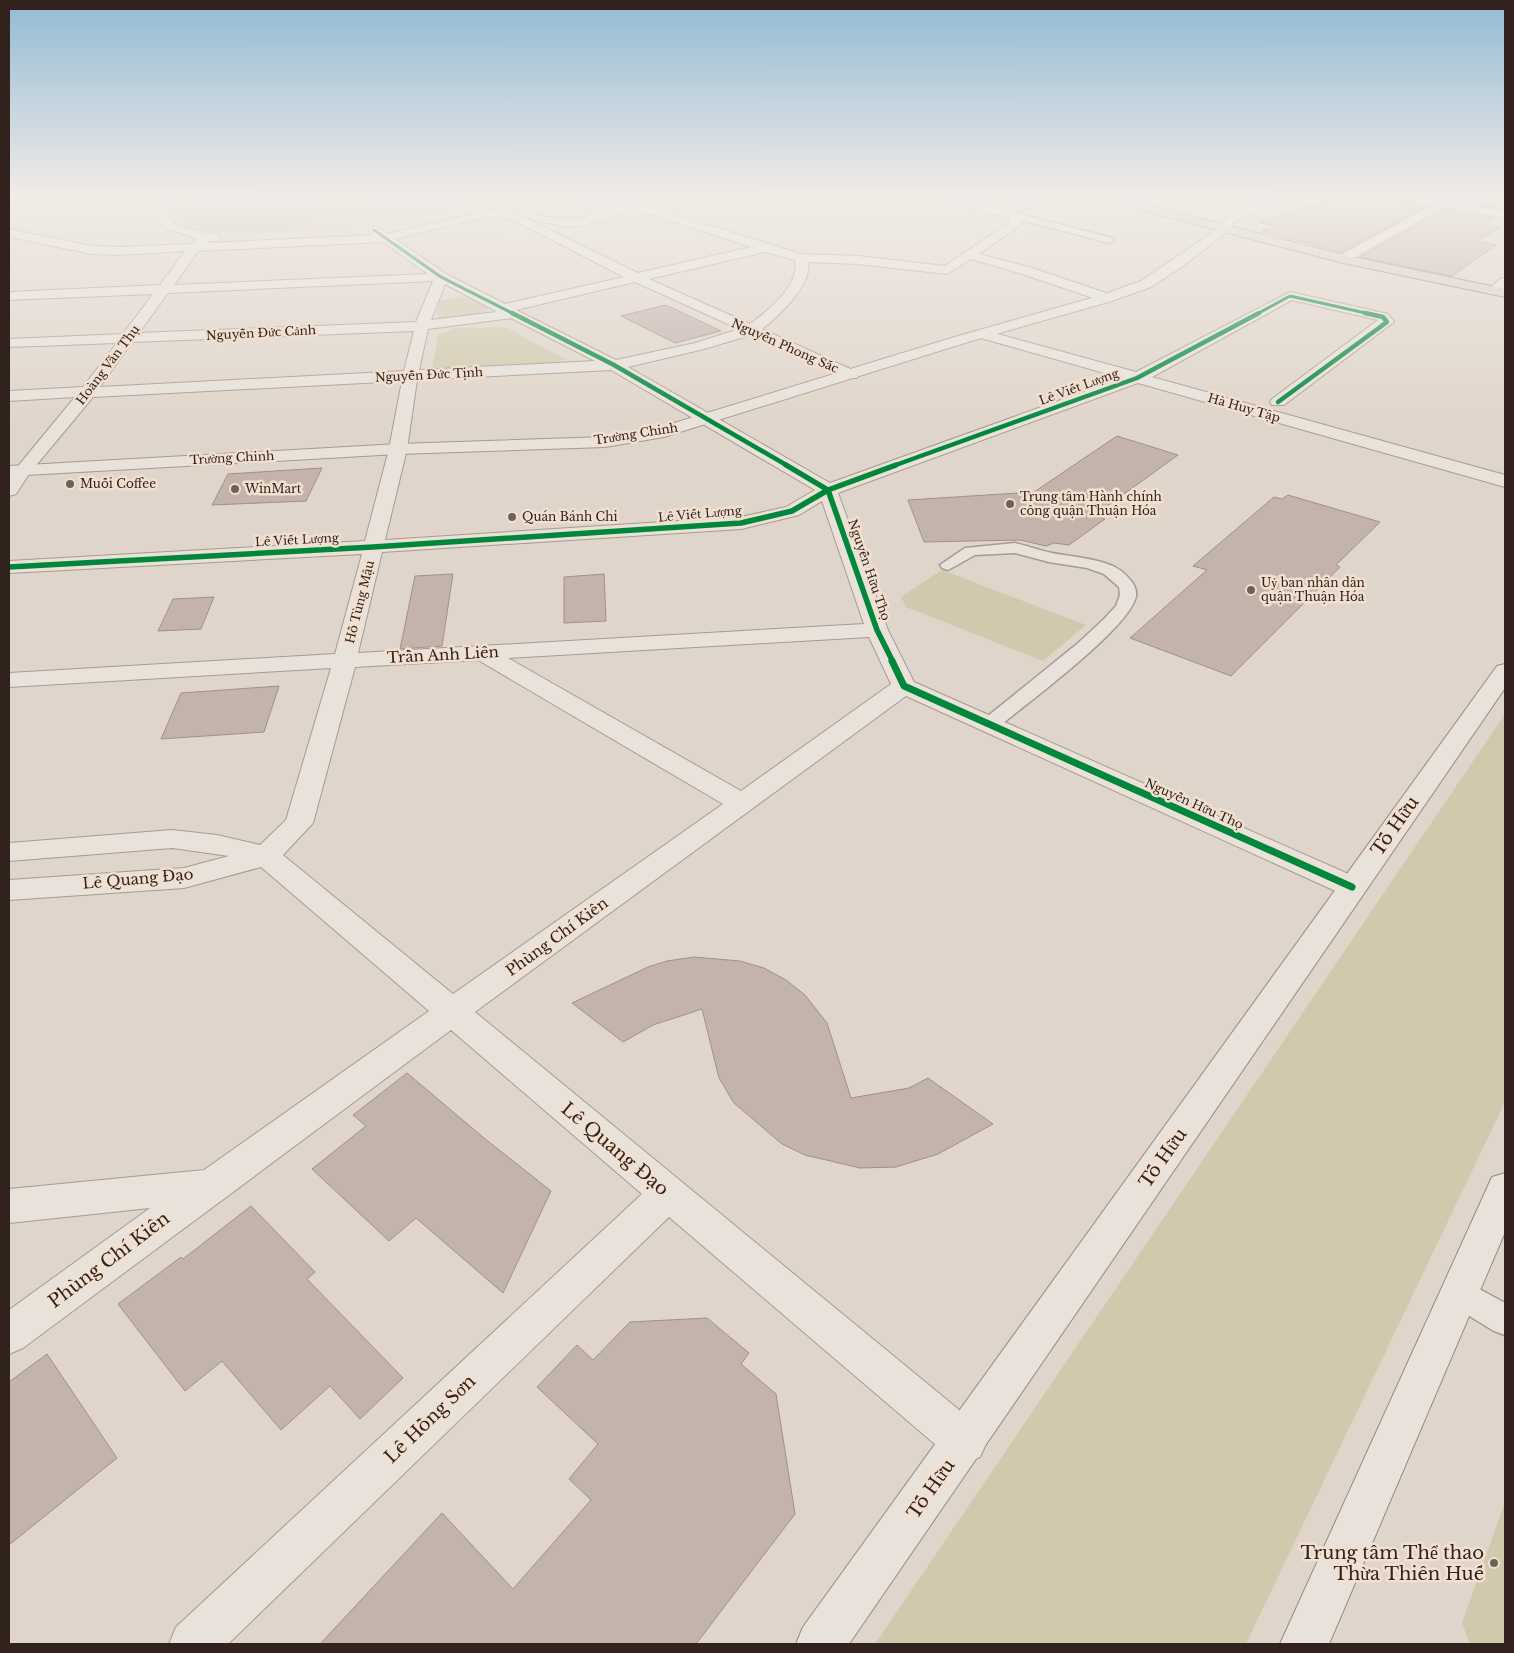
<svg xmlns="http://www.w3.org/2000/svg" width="1514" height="1653" font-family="'Libre Baskerville',serif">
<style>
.green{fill:#d1c9ad}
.water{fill:#b5c3b7}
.building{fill:#c3b3ab;stroke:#9f918a}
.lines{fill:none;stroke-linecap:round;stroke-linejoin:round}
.service-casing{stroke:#a59b93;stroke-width:3}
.minor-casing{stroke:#a59b93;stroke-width:2}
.tertiary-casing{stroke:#a59b93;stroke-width:2}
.secondary-casing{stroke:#948a83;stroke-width:2}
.trunk-casing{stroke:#8a807a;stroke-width:2}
.service{fill:#e8e2db;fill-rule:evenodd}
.minor{fill:#e8e2db;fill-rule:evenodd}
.tertiary{fill:#e8e2db;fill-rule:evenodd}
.secondary{fill:#e8e2db;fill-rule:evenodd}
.trunk{fill:#d9cec4;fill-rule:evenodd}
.cycleway-far3-casing{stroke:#f1e0cf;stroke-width:4.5}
.cycleway-far2-casing{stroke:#f1e0cf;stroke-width:6}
.cycleway-far1-casing{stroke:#f1e0cf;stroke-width:8}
.cycleway-casing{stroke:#f1e0cf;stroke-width:10}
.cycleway-far3{stroke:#00873e;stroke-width:3}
.cycleway-far2{stroke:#00873e;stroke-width:4.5}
.cycleway-far1{stroke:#00873e;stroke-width:5.5}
.cycleway{stroke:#00873e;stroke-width:7}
.poi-dot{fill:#6e615a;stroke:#f1e0cf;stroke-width:2}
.labels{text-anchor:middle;stroke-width:5;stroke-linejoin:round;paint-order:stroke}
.far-street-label{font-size:12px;fill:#31221d;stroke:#f1e0cf}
.far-poi-label{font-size:12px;fill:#31221d;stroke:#f1e0cf;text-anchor:start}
.street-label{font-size:15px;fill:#31221d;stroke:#f1e0cf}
.near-street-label{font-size:18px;fill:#31221d;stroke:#f1e0cf}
.near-poi-label{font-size:18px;fill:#31221d;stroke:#f1e0cf;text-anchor:end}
</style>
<rect width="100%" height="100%" fill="#e0d5ca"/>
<g class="green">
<path d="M193 195H493C464 224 165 257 170 212L182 200Z"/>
<path d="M465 296H470L489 307V309C477 318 450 322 437 317L439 301Z"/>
<path d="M505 327 565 359 547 367 432 369 438 335 455 328Z"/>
<path d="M942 570 1086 625 1043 661 906 607 901 597Z"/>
<path d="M1505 714V1102L1246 1644H875Z"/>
<path d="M1505 1502V1644H1470L1462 1623Z"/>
</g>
<path class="water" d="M205 195H484C466 211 411 215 388 210 363 204 332 191 310 208L311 219C293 236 194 237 179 215L181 208Z"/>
<g class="building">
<path d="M1347 195H1389L1396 200 1427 206 1342 252 1262 231 1276 227 1258 222Z"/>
<path d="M1424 195H1458L1505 203V210Z"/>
<path d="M1444 209 1493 218 1482 224 1500 227 1478 241 1496 245 1452 276 1360 257Z"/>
<path d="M666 305 681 312 721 331 675 343 621 316Z"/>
<path d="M1117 436 1178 455 1095 515 1105 519 1069 545 1054 543 1046 546 1020 540 924 542 908 500 1034 492Z"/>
<path d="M322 468 306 501 212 505 228 474Z"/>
<path d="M1288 495 1380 522 1336 565 1340 567 1231 676 1130 638 1207 570 1193 566 1274 497 1282 499Z"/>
<path d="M453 574 442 646 400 649 415 576Z"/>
<path d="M604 574 606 621 564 623V577Z"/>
<path d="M214 597 201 629 158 631 173 599Z"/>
<path d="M279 686 264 732 161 739 181 693Z"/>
<path d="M694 957 740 961 764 968 786 980 805 995 827 1023 851 1098 909 1088 928 1078 993 1124 938 1154 896 1167 860 1168 805 1155 782 1144 734 1103 719 1078 702 1009 653 1025 623 1042 572 1003 648 967 667 961Z"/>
<path d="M407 1073 484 1138 551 1191 503 1293 416 1218 389 1241 312 1169 366 1126 353 1115Z"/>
<path d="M251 1206 315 1272 307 1279 403 1378 360 1419 330 1386 281 1430 222 1361 185 1391 118 1304 181 1257 183 1259Z"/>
<path d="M707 1318 749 1353 741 1364 776 1394 795 1514 696 1644H320L442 1513 513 1589 591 1500 569 1479 598 1444 537 1387 577 1345 593 1360 630 1322Z"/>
<path d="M47 1354 117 1458 9 1545V1382Z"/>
</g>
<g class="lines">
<defs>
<g id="service">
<path d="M826 195H837L821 204 814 202Z"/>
<path d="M1046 195H1058L1010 215 1003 213Z"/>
<path d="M1016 213 1112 238 1114 240 1109 243 1013 218 1012 216Z"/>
<path d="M1015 543C1027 546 1039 550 1052 553 1072 557 1096 558 1115 567 1124 572 1138 584 1136 596 1131 627 1025 705 997 728L990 730 983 728 980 724 983 720 1077 644 1104 619 1116 606 1120 595 1119 587 1104 574 1087 568 1049 562 1015 553 975 555 948 570 942 568 940 565 965 548Z"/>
<path d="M1459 1278 1505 1303V1335L1494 1331 1448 1303 1444 1293 1448 1283Z"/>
</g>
<g id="minor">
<path d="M181 195H193L167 214C176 232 202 231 219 235L221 238 219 241H209L208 243 373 235 368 230 374 226 388 234 490 210 504 211 523 217 638 273 751 247 653 215 628 210 604 220 581 226H562L532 220 530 218 536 215C567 221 583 221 612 208L581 204 579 202 585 199 627 203 660 210 801 254 858 256 945 266 1010 222V218L1004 216 923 198 918 195H939L1020 214 1022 223 1020 225 979 254 1032 268 1112 295 1114 298 1112 301H1102L1022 274 971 259 947 274 858 264 808 262C813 284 778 317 762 329L857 372 859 375 857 378H845L751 335 704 349 628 367 830 483 1122 378 977 337 975 334 977 331H987L1136 372 1290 292 1388 314 1394 322 1284 405H1272L1270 402 1272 399 1378 320 1292 300 1152 377 1505 475V487L1138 383 838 493 888 630 914 682 1362 880 1367 887 1362 894 1352 897 1342 894 906 696 475 1012 980 1427 987 1442 980 1457 965 1464 950 1457 669 1217 228 1644H169L176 1627 642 1194 451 1030 23 1348 9 1354V1310L150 1208 9 1223V1189L204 1170 429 1011 261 867 184 888 9 900V880L184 868 229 856 172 848 9 861V843L172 830 217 835 260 845 286 820 331 668 9 687V673L335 654 362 554 9 573V561L365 541 389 449 402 381 93 397 29 474 16 494 9 496V477L75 397 9 401V391L83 387 117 343 9 347V339L123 334 153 294 9 300V292L160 285 185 251 119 255 92 254 9 237V229L92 246 119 247 192 244 198 239 165 228 155 213ZM490 216 503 217 515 221 624 277 505 304 446 274 395 239ZM383 242 428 274 174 285 198 251ZM765 252 795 260C800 285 768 311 750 324L649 279ZM433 281 416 322 139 333 168 293ZM635 282 739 329 695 343 616 360 516 310ZM445 284 494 310 496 312 431 320ZM511 318 595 361 419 370 428 329ZM414 331 404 371 100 387 132 342ZM611 370 815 490 786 507 741 517 385 540 407 449 417 380ZM822 501 864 624 358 653 382 552 741 529 799 515ZM869 637 891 684 741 791 508 658ZM478 660 723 804 453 994 283 855 313 823 355 667Z"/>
<path d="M1277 195H1291L1234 222 1229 230H1221L1219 228 1226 218Z"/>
<path d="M1391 195H1414L1505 212V218L1444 207 1347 262H1339L1337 259 1339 256 1432 205 1396 198Z"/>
<path d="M1505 278V288L1498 294H1488L1486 291 1500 279Z"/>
</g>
<path id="tertiary" d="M1225 224 1229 226 1231 228 1229 230 1183 266 1151 287 1112 301 968 342 664 437 605 447 398 454 9 476V466L398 444 605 437 661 427 958 336 1102 295 1141 281Z"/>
<g id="secondary">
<path d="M1505 664V688L849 1644H796L803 1627 1497 666Z"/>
<path d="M1505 1173V1232L1329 1644H1280L1492 1177Z"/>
</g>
<path id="trunk" d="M1090 195H1108L1344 255 1505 289V297L1343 263 1091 197Z"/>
</defs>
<use href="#service" class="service-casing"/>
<use href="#minor" class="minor-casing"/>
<use href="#tertiary" class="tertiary-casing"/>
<use href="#secondary" class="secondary-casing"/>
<use href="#trunk" class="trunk-casing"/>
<use href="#service" class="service"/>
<use href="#minor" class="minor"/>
<use href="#tertiary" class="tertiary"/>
<use href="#secondary" class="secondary"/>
<use href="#trunk" class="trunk"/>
<defs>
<g id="cycleway-far3">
<path d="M374 230 441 277 514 314"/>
<path d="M1257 314 1290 296 1370 314"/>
</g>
<g id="cycleway-far2">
<path d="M512 313 614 365 788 466"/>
<path d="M1278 402 1387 322 1383 317 1365 313"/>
<path d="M893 466 1137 378 1259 313"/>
</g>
<g id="cycleway-far1">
<path d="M786 465 828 490 877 630 893 662"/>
<path d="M9 567 373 547 741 523 792 511 828 490 896 465"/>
</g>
<path id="cycleway" d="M892 661 904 686 1352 887"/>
</defs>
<use href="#cycleway-far3" class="cycleway-far3-casing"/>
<use href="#cycleway-far2" class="cycleway-far2-casing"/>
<use href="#cycleway-far1" class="cycleway-far1-casing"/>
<use href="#cycleway" class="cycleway-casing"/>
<use href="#cycleway-far3" class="cycleway-far3"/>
<use href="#cycleway-far2" class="cycleway-far2"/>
<use href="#cycleway-far1" class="cycleway-far1"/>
<use href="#cycleway" class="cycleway"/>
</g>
<linearGradient id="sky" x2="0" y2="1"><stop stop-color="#93bad4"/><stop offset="0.46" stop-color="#f1ece7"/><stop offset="1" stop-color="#f1ece7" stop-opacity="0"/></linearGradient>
<rect width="1514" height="426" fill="url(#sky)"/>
<g class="poi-dot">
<circle cx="70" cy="484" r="5"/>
<circle cx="235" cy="489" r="5"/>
<circle cx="1010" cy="504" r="5"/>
<circle cx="512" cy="517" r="5"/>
<circle cx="1251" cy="590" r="5"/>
<circle cx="1494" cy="1563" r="5"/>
</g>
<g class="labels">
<g class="far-street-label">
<text transform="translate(261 333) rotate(-3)" y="4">Nguyễn Đức Cảnh</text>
<text transform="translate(785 346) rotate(24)" y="4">Nguyễn Phong Sắc</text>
<text transform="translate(108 365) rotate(-53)" y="4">Hoàng Văn Thụ</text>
<text transform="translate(429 375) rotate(-3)" y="4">Nguyễn Đức Tịnh</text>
<text transform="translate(1079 387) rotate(-20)" y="4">Lê Viết Lượng</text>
<text transform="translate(1244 408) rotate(16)" y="4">Hà Huy Tập</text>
<text transform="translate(636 434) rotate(-9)" y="4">Trường Chinh</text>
<text transform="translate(232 458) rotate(-3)" y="4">Trường Chinh</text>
<text transform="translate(700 514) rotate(-5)" y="4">Lê Viết Lượng</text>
<text transform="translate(297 540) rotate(-3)" y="4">Lê Viết Lượng</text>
<text transform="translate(869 570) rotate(71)" y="4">Nguyễn Hữu Thọ</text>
<text transform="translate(360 602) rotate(-76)" y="4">Hồ Tùng Mậu</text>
<text transform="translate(1194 804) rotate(24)" y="4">Nguyễn Hữu Thọ</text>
</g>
<g class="far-poi-label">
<text x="80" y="488">Muối Coffee</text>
<text x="245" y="493">WinMart</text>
<text x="1020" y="501">Trung tâm Hành chính<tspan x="1020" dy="14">công quận Thuận Hóa</tspan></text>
<text x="522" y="521">Quán Bánh Chi</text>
<text x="1261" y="587">Uỷ ban nhân dân<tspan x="1261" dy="14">quận Thuận Hóa</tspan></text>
</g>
<g class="street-label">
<text transform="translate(443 655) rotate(-3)" y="5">Trần Anh Liên</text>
<text transform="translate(138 879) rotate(-5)" y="5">Lê Quang Đạo</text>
<text transform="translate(557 937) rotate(-36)" y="5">Phùng Chí Kiên</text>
</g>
<g class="near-street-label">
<text transform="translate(1395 826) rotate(-55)" y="6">Tố Hữu</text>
<text transform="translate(615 1149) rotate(40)" y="6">Lê Quang Đạo</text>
<text transform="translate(1163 1158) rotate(-55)" y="6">Tố Hữu</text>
<text transform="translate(109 1260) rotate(-37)" y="6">Phùng Chí Kiên</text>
<text transform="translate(430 1419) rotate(-44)" y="6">Lê Hồng Sơn</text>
<text transform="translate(931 1489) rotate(-55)" y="6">Tố Hữu</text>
</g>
<g class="near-poi-label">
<text x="1484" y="1559">Trung tâm Thể thao<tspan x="1484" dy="21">Thừa Thiên Huế</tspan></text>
</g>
</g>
<rect width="1514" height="1653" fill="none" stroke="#31221d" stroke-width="20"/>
</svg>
